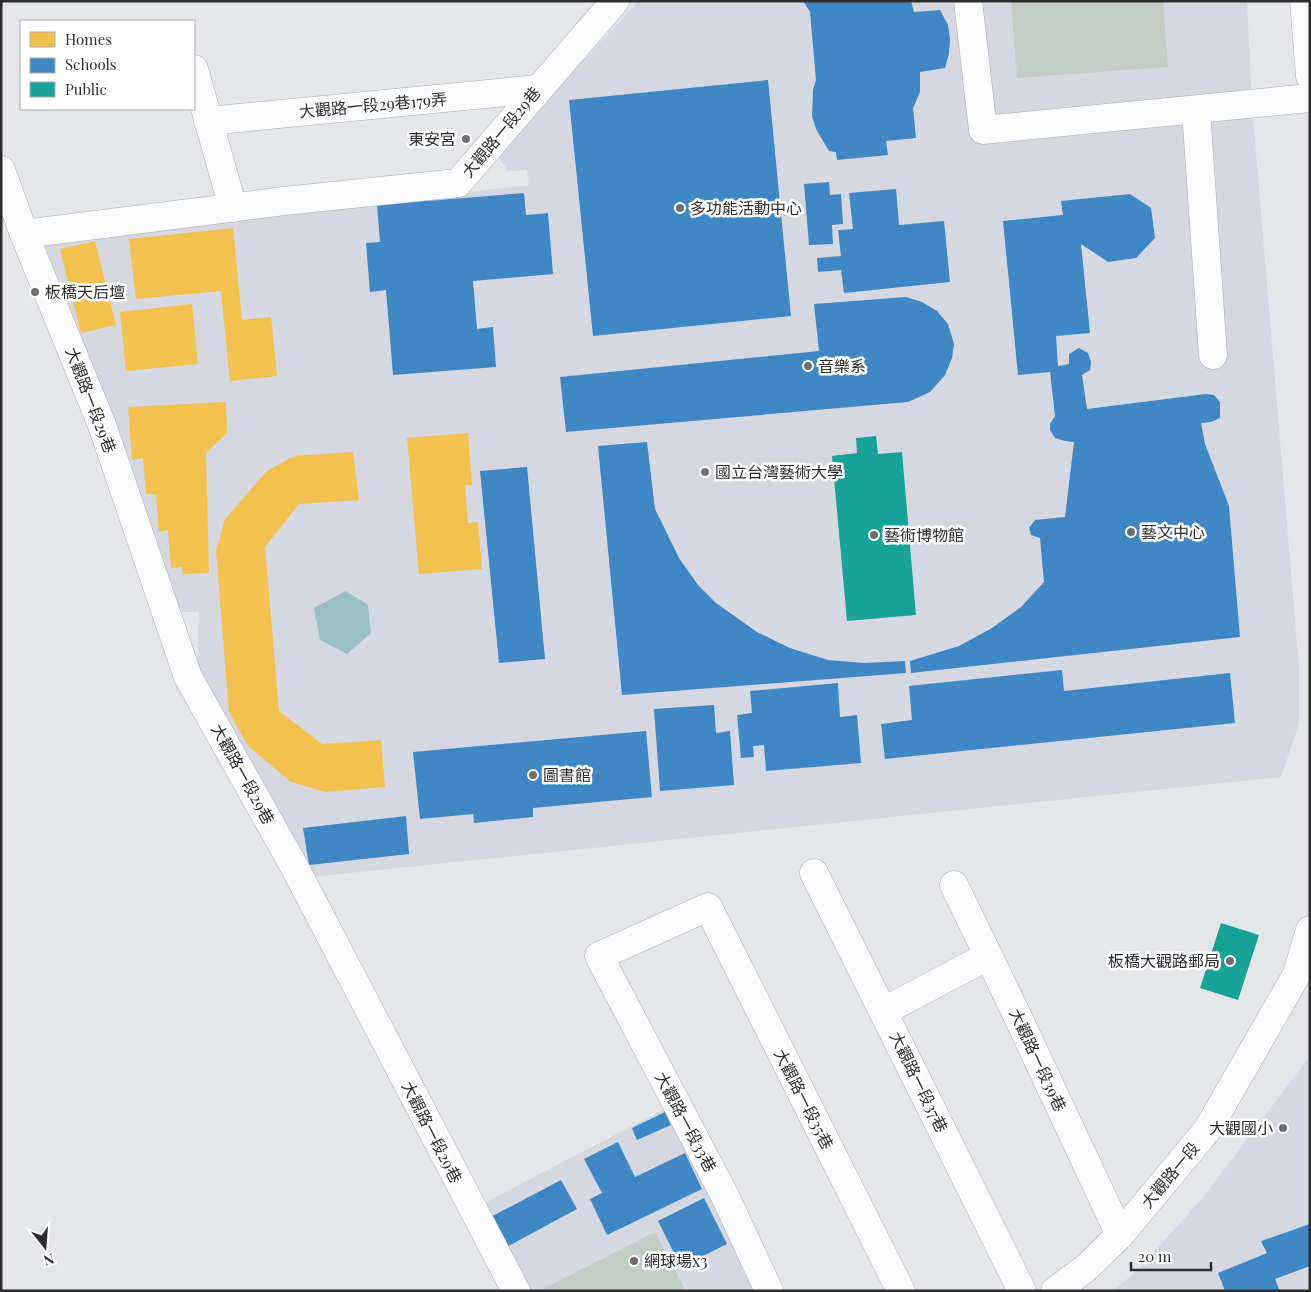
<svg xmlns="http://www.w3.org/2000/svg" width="1311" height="1292" font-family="'Playfair Display','Noto Sans TC',serif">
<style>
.built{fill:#d5d8e0}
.green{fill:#c2cec5}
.water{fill:#9ac0c5}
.homes{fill:#f2c14e}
.schools{fill:#3f88c5}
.public{fill:#17a398}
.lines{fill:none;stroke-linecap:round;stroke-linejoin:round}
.minor-casing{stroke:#abacaf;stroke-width:29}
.major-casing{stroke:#abacaf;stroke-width:29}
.minor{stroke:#fbfbfc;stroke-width:28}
.major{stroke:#fbfbfc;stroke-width:28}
.poi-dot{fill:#6d6e71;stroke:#fff;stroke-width:2}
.labels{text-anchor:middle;stroke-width:5;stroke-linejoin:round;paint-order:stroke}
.street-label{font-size:16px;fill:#2d2d30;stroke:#fff}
.poi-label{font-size:16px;fill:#2d2d30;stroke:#fff;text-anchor:start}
</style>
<rect width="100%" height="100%" fill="#e5e6e9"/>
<g class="built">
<path d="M639 1H1247L1252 104 1299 667V724L1281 777 311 877 197 667 199 612H178L40 251 48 241 529 185 527 170 508 171 496 153Z"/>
<path d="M1310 1056V1291H1112L1137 1271 1205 1195Z"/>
<path d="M667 1108 755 1291H524L478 1206Z"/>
</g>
<g class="green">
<path d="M1011 1H1163L1168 67 1017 78Z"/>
<path d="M655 1232 686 1291H542L541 1290Z"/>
</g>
<path class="water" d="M346 591 368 605 371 633 347 654 320 640 314 608Z"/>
<g class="homes">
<path d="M233 228 242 320 271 317 277 376 230 381 221 291 136 299 129 239Z"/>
<path d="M95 241 116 325 81 333 60 249Z"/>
<path d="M192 304 198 364 126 371 120 312Z"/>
<path d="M226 402 227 433 206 453 209 573 183 574 182 567 171 568 168 530 159 532 156 494H146L143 458 132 460 128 407Z"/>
<path d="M468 433 472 485H465L468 523 478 522 482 569 419 574 407 438Z"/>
<path d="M353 452 359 500 299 504 265 547 279 711 322 744 381 740 385 787 325 792 291 782 248 746 229 712 216 551 225 519 267 471 294 456Z"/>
</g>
<g class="schools">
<path d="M803 1H911L914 12 940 10 948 25 950 39 949 53 945 68 920 72V92L913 108 916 138 886 141 888 155 837 160 836 152 829 151 817 131 812 117 813 90 816 80 810 12Z"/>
<path d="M768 80 791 316 593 336 569 100Z"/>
<path d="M829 182 830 195 841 194 843 224 832 225 833 244 809 245 804 184Z"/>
<path d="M896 189 899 225 944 221 950 282 844 293 841 270 818 272 817 258 841 256 838 230 853 229 849 193Z"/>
<path d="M524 193 526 215 548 213 553 274 473 281 477 329 493 327 496 367 393 375 386 290 370 292 366 243 380 242 377 205Z"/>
<path d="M1130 194 1151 208 1155 238 1136 258 1108 262 1081 244 1090 333 1056 336 1058 366 1069 364V354L1079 348 1088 353 1091 362 1090 370 1082 375 1087 409 1206 394 1214 395 1220 402V418L1211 422 1201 423 1205 444 1229 506 1240 637 911 673 910 661 959 646 992 628 1021 607 1044 582 1040 538 1031 535 1029 528 1035 520 1065 517 1074 442 1065 441 1055 438 1050 430V424L1055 416 1050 372 1018 375 1003 221 1063 215 1061 201Z"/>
<path d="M906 297 922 302 937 311 948 324 954 344 952 358 945 375 930 392 908 402 566 432 560 377 819 351 814 304Z"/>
<path d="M647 442 655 509 679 558 698 585 716 603 757 632 790 648 828 660 864 663 905 661 906 673 622 695 598 446Z"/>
<path d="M527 467 545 659 499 663 480 471Z"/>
<path d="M1062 670 1064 691 1230 673 1235 723 885 759 881 724 912 720 909 686Z"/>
<path d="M838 683 840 717 857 715 861 763 766 771 764 745 753 746 754 757 741 758 737 715 752 713 750 691Z"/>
<path d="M714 705 716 733 730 731 734 785 660 791 654 709Z"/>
<path d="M646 731 652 797 533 808V817L474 823 473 814 420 819 413 752Z"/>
<path d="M406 816 409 854 309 865 303 828Z"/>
<path d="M665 1112 671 1125 637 1140 632 1128Z"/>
<path d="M618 1142 635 1177 685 1153 702 1189 607 1235 590 1199 602 1193 584 1159Z"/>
<path d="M561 1180 577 1209 501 1250 485 1220Z"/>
<path d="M704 1198 727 1244 681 1267 658 1221Z"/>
<path d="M1310 1224V1266L1275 1279 1280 1291H1225L1218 1273 1267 1253 1261 1241Z"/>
</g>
<g class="public">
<path d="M876 436 878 454 902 452 916 615 847 621 832 456 857 453 856 438Z"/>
<path d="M1221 923 1259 935 1238 1000 1200 988Z"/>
</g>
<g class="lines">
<defs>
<g id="minor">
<path d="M968 1 983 130 1310 98"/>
<path d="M194 69 233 208"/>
<path d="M1196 110 1213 355"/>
<path d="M208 121 538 89"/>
<path d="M1 170 24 234 102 425 188 677 295 868 516 1291"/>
<path d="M24 234 284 201 458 183 615 1"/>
<path d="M814 873 1022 1291"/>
<path d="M954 885 1015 1011 1120 1235"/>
<path d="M884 1011 988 956"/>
<path d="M769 1291 725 1196 599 956 708 907 901 1291"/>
</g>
<g id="major">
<path d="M1304 1 1310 76"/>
<path d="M1055 1291 1086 1268 1120 1235 1208 1129 1297 974 1310 930"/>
</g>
</defs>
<use href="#minor" class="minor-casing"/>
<use href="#major" class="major-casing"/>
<use href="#minor" class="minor"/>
<use href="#major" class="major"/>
</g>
<g class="poi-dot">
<circle cx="466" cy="139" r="5"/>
<circle cx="680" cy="208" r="5"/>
<circle cx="35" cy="292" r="5"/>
<circle cx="808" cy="366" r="5"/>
<circle cx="705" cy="472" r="5"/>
<circle cx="1131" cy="532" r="5"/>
<circle cx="874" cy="535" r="5"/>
<circle cx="533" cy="775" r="5"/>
<circle cx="1230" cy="961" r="5"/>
<circle cx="1283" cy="1128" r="5"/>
<circle cx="634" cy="1261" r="5"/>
</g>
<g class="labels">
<g class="street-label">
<text transform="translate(373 105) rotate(-5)" y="6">大觀路一段29巷179弄</text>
<text transform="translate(501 132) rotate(-50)" y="6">大觀路一段29巷</text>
<text transform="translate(91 400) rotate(69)" y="6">大觀路一段29巷</text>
<text transform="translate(243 774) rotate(61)" y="6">大觀路一段29巷</text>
<text transform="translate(1038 1060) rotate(65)" y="6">大觀路一段39巷</text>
<text transform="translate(919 1082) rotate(64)" y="6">大觀路一段37巷</text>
<text transform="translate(804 1099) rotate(63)" y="6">大觀路一段35巷</text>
<text transform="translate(686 1122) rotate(62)" y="6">大觀路一段33巷</text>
<text transform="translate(432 1132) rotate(63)" y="6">大觀路一段29巷</text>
<text transform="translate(1170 1175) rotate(-50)" y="6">大觀路一段</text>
</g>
<g class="poi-label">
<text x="456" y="145" text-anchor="end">東安宮</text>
<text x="690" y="214">多功能活動中心</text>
<text x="45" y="298">板橋天后壇</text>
<text x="818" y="372">音樂系</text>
<text x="715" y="478">國立台灣藝術大學</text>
<text x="1141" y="538">藝文中心</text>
<text x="884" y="541">藝術博物館</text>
<text x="543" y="781">圖書館</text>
<text x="1220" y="967" text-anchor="end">板橋大觀路郵局</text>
<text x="1273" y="1134" text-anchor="end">大觀國小</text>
<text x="644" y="1267">網球場x3</text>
</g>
</g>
<rect width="1311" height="1292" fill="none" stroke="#2d2d30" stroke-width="5"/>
<rect x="20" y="20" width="175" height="90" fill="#ffffff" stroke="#ababac"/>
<rect x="30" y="32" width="25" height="15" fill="#f2c14e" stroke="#ababac"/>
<text x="65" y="45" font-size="15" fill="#2d2d30">Homes</text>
<rect x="30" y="58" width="25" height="15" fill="#3f88c5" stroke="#ababac"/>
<text x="65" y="70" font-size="15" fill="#2d2d30">Schools</text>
<rect x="30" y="82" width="25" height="15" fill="#17a398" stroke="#ababac"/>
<text x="65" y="95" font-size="15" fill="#2d2d30">Public</text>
<g transform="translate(45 1247) rotate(163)" stroke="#ffffff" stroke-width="4" paint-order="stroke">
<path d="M0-4L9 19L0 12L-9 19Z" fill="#2d2d30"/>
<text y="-8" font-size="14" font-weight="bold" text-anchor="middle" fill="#2d2d30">N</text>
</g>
<path d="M1131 1262v8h80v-8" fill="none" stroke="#2d2d30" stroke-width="2.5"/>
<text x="1138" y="1262" font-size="15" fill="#2d2d30" stroke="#ffffff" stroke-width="4" paint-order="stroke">20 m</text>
</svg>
